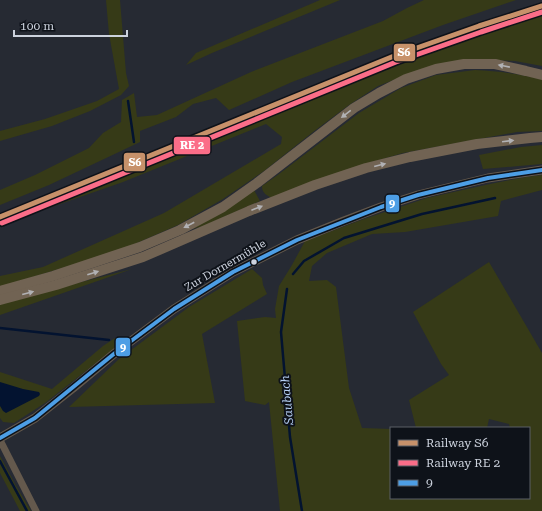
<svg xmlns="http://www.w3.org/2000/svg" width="542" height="511" font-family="'Roboto Serif',serif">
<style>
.green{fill:#363a17}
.water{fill:#031330}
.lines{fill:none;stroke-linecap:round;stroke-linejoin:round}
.stream{stroke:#031330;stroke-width:2.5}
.minor{stroke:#64594d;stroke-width:7}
.tertiary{stroke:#64594d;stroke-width:9}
.secondary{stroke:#716353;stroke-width:10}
.bus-1-casing{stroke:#0e1219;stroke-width:7}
.bus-1{stroke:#4d9ee5;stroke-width:4}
.rail-1-casing{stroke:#0e1219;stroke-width:8}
.rail-2-casing{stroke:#0e1219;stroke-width:8}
.rail-1{stroke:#c7916a;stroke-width:5}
.rail-2{stroke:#fb6d88;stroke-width:5}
.oneway{fill:#b1b1b4}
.bus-dot{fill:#ccd2dd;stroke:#0e1219;stroke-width:1.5}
.labels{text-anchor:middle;stroke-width:4;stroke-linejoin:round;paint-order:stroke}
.street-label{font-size:11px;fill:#ccd2dd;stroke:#0e1219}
.water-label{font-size:12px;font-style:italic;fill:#b5cff3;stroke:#0e1219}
.line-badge{stroke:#0e1219;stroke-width:1.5}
.badge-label{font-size:11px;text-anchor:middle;font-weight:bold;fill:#fff}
</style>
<rect width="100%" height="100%" fill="#262a33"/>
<g class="green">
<path d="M106 0H120L126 73 129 86 121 95 90 111 52 126 0 141V131L45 119 97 101 119 89 109 34Z"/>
<path d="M320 0H340L212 53 186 65 196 53Z"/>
<path d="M424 0H516L443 25 292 82 229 110 216 98 193 104 176 117 140 131V142L49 185 0 205V190L35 175 89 148 103 133 121 122 122 100 134 93 137 117 157 115 251 72 383 21 407 8Z"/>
<path d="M542 12V66L515 61 469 59 442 64 409 74 378 86 349 105 313 132 264 171 223 199 178 225 121 250 0 287V276L43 267 164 213 281 144 282 137 266 124 123 182 0 225V223L7 217 165 154 340 82 445 43Z"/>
<path d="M475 70C498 71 520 74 542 79V131L517 132 403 153 359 166 272 198C266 195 262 193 262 186L279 174 359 113 401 88 436 75Z"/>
<path d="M542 145V164L483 169 479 155 521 147Z"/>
<path d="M542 175V190L501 201 498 216 405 232 372 234 327 253 312 266 309 281 327 280 336 287 349 388 362 428 391 429V498H529V428H510L509 424 489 419 487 428H416L409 400 449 375 441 364 413 312 489 262 542 353V511H280L275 462 269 402 265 405 245 401 237 321 265 317 276 318 275 309 279 286 292 265 305 241 364 219 427 198 485 185 526 177Z"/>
<path d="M254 190 260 201 204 226 192 229Z"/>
<path d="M132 269 0 315V303Z"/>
<path d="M252 269 262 278 263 285 267 294 202 334 215 403 69 407 119 359 189 307Z"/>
<path d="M115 338 124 341 45 403 14 423 3 422 0 418V372L52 389 103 346Z"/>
<path d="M0 456 16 486 31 511H20L0 473Z"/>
</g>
<path class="water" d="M0 382 23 389 39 392 40 394 39 396 6 413 3 411 0 406Z"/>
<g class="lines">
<g class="stream">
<path d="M128 101 134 142"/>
<path d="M293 274 304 261 344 238 422 214 495 198"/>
<path d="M287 289 281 332 290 437 302 511"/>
<path d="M0 328 109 340"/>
<path d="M0 461 27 511"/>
</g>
<path class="minor" d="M0 440 36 511"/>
<path class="tertiary" d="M0 438 35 418 73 388 115 353 174 309 233 272 297 240 344 221 381 207 418 195 488 178 542 170"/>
<g class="secondary">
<path d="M0 291 53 276 140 247 180 230 223 207 257 183 354 108 379 93 406 79 436 69 464 64H495L526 71 542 75"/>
<path d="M0 300 56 285 143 257 249 211 315 185 366 168 410 157 477 144 530 138 542 137"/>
</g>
<defs>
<path id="bus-1" d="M0 438 35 418 115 353 174 309 233 272 297 240 381 207 418 195 488 178 542 170"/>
</defs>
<use href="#bus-1" class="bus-1-casing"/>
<use href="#bus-1" class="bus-1"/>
<defs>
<path id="rail-1" d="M0 217 394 56 479 26 542 6"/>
<path id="rail-2" d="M2 223 396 62 481 32 542 12"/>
</defs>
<use href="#rail-1" class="rail-1-casing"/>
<use href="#rail-2" class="rail-2-casing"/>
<use href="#rail-1" class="rail-1"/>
<use href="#rail-2" class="rail-2"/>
</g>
<defs><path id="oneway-solid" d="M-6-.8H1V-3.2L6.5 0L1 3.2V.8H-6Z"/></defs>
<g class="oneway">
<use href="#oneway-solid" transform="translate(504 66) rotate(-169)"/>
<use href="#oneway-solid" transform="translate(346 114) rotate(142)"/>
<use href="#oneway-solid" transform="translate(508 141) rotate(-7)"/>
<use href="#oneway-solid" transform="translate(380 165) rotate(-14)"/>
<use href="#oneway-solid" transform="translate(257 208) rotate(-21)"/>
<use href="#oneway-solid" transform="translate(189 225) rotate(152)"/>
<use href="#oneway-solid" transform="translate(93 273) rotate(-18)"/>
<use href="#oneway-solid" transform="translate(28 293) rotate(-15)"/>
</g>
<circle class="bus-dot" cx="254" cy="262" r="3.5"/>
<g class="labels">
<g class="street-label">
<text transform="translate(225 265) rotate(-30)" y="4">Zur Dornermühle</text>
</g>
<g class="water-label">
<text transform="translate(287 400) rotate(-95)" y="4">Saubach</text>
</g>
</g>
<g class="line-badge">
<rect x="393" y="43" width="23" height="19" rx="4" fill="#c7916a"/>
<rect x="173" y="136" width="38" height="19" rx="4" fill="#fb6d88"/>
<rect x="123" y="152" width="23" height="20" rx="4" fill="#c7916a"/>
<rect x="385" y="194" width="15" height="19" rx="4" fill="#4d9ee5"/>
<rect x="115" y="337" width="16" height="20" rx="4" fill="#4d9ee5"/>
</g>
<g class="badge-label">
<text x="404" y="56">S6</text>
<text x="192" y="149">RE 2</text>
<text x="135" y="166">S6</text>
<text x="392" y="207">9</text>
<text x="123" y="351">9</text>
</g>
<rect x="390" y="427" width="140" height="72" fill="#0e1219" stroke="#5a5f67"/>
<rect x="398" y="440" width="20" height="6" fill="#c7916a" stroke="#5a5f67"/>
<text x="426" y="447" font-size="12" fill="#ccd2dd">Railway S6</text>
<rect x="398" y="460" width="20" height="6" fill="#fb6d88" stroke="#5a5f67"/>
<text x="426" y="467" font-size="12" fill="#ccd2dd">Railway RE 2</text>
<rect x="398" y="480" width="20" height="6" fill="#4d9ee5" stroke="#5a5f67"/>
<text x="426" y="487" font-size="12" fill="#ccd2dd">9</text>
<path d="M14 30v6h113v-6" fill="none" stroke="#ccd2dd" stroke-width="2"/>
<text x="20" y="30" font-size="12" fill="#ccd2dd" stroke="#0e1219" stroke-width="3" paint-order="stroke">100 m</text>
</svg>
